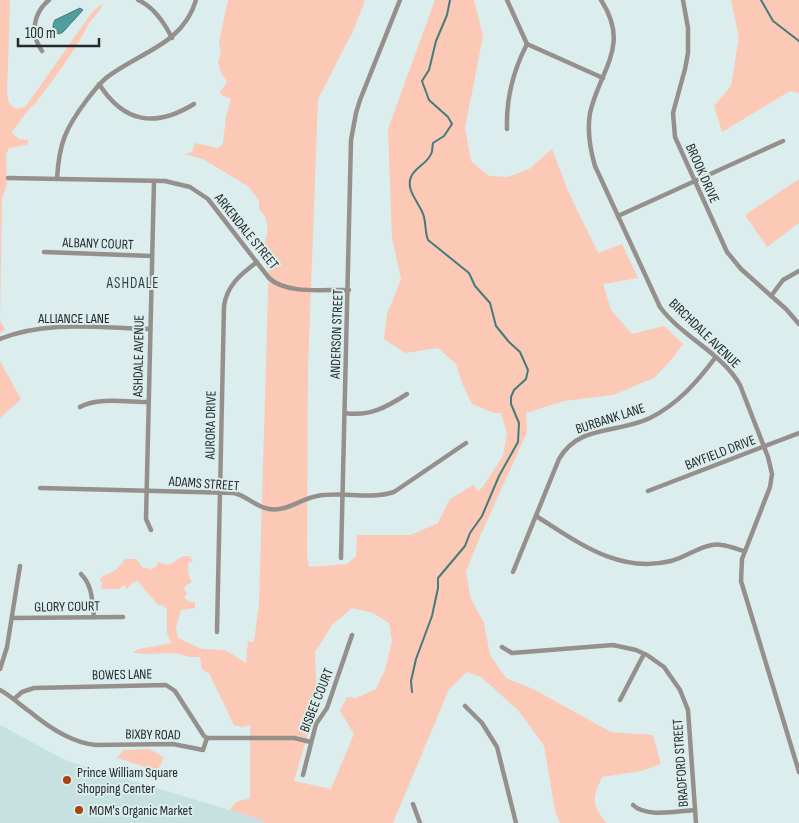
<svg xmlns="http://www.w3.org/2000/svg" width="799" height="823" font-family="'Sofia Sans Condensed',sans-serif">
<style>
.built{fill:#c7e1e0}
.green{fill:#fbc9b5;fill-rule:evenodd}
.water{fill:#529e9f;stroke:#447b7c}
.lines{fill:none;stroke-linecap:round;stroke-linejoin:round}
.stream{stroke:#447b7c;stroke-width:2}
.street{stroke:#96908d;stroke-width:4.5}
.poi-dot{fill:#a7430f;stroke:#dceded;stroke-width:2}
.labels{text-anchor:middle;stroke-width:4;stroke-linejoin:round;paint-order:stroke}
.street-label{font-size:14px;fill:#242a2a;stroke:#dceded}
.poi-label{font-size:14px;fill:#242a2a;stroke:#dceded;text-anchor:start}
.neighbourhood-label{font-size:15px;letter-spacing:1px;fill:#374545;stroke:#dceded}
</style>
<rect width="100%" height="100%" fill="#dceded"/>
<path class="built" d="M0 725 67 761 263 820V823H0Z"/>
<g class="green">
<path d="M0 0H10L7 94C8 105 15 113 26 106L93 11 103 3C100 13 93 17 88 25 74 53 54 78 35 104L29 109 11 133 19 139 29 140 27 145 9 148 6 154 7 184 2 199 0 320 5 330 0 333Z"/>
<path d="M228 0H365L354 29 318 99 308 367 307 556 309 567 347 564 356 556 357 535H411L438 523 450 499 473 485 478 491 482 488 503 456 507 433 501 413H494L472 404 462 383 456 364 438 348 405 353 384 339 387 314 401 279 392 238 388 129 435 0H474L483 36 465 128 471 161 489 176 508 177 529 169 552 149 568 191 598 253 622 244 638 278 603 284 611 310 632 334 664 326 683 344 672 359 654 378 613 395 564 401 526 413 527 432 481 534 466 572 471 599 484 623 490 655 506 678 533 689 611 732 653 735 661 764 641 771 602 777C592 799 591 804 607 823H560L555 811 544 746 519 711 481 677 467 672 449 689 393 823H263V820L230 810C235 801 239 800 249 799L250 795V725L242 727 234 725 209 673C197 669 204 666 199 657H189L176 653 142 654 132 652 139 649 171 643 167 633V609L163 605H158C151 596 144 590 138 581L132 583 127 589 124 585 119 589H103L101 588 102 583 100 579C104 574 107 575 112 572 118 569 121 564 125 559H136L142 567 151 569 157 566 158 562C175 570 173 555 190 556L193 562H189C187 569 188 576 192 582L185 586 184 589 187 593 184 598 190 602H195V608L181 610 176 628 178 638 202 649 225 650 246 663 248 641 254 642 259 604 269 261 261 253C267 237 273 223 259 209V201L249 187 203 159 184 154 192 152 195 143 218 148 223 144 226 116 231 99 221 95 220 92 227 82 220 71 218 61 221 54 219 42ZM352 608 373 613 389 623 392 641 385 670 376 689 356 698 347 697 340 711 354 734 331 789 294 781 317 703 315 652 332 625Z"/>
<path d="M731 0H799V93L790 91 722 132 714 106 731 86 739 37Z"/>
<path d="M799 179V223L767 247 745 215Z"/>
<path d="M0 361 21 399 0 418Z"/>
<path d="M149 749 164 757 159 767 161 772 117 758 124 750Z"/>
</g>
<path class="water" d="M80 8 83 10 63 32 59 34C52 32 52 25 55 20Z"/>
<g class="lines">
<g class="stream">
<path d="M761 0 773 21 799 41"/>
<path d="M412 692 411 681 416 659 432 616 438 588V578L465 546 470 533 482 516 499 476 518 442 519 423 511 404V397L514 390 526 379 528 370 520 352 509 342 496 326 490 303 475 286 469 273 428 240C425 232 426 225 424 217 421 204 405 191 411 177 415 167 427 164 431 154 433 151 432 147 433 143L444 136 452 124 448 117 429 100 422 81 429 70 436 41 447 15 450 0"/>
</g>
<g class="street">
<path d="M138 0C154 7 164 22 172 38"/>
<path d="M507 0 527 44 603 78"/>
<path d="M601 0C631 46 600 69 590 113 587 131 590 149 595 166L660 307C682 337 721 352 740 385L768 457 772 474 770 487 742 559 741 581 799 772"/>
<path d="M683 0 688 28V53L685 69 673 113 675 137 727 252 741 269 786 309 799 324"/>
<path d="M42 51C30 34 33 13 49 0"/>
<path d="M99 84C124 123 155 128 194 104"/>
<path d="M507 129C506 99 513 71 527 44"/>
<path d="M8 178 165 181 190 187 208 199 269 278C287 295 325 289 349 290"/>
<path d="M57 179C59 144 65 129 86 101 92 93 98 85 106 78 139 52 183 45 196 0"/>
<path d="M618 216 783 141"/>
<path d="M44 252 152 256"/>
<path d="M771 296 783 280 799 271"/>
<path d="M0 339C47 320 100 328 150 329"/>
<path d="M80 407C97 397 128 402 148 402"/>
<path d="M345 413C369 417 387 407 407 394"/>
<path d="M40 488 234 493C247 496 256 507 269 509 287 512 300 499 317 496 342 491 369 500 394 492L466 443"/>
<path d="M648 491 799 433"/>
<path d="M536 516C578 542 618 574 671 561 688 557 704 542 722 545 729 546 737 549 744 551"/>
<path d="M151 530 146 519 154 181"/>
<path d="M341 558 351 140 356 113 360 100 400 0"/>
<path d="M513 572 559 459C579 424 617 434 650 418 678 404 697 382 715 358"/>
<path d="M81 574C93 586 92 602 94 617"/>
<path d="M12 618 123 617"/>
<path d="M217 632 224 306C227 285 241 274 257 262"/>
<path d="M502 647 512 653 613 645 636 650 647 655 664 667 680 690 688 710 696 823"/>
<path d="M0 669 7 647 20 566"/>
<path d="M0 690C11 696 19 704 29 711 47 726 72 743 96 745L173 744 203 750 207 738"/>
<path d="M14 699 22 692 34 688 166 685 175 691 204 736 207 738"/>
<path d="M620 700 644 654"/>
<path d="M465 706 482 723 497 747 516 823"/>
<path d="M207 738H294L311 742"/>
<path d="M303 775 316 724 327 708 352 635"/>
<path d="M413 804 420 823"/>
<path d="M633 805C646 818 678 811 695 810"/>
</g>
</g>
<g class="poi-dot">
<circle cx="67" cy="780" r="5"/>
<circle cx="79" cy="810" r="5"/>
</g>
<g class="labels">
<g class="street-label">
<text transform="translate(703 173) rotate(66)" y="5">BROOK DRIVE</text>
<text transform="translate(247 231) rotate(51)" y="5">ARKENDALE STREET</text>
<text transform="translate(98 243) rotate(2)" y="5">ALBANY COURT</text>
<text x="74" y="323">ALLIANCE LANE</text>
<text transform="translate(705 333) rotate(44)" y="5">BIRCHDALE AVENUE</text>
<text transform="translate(336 334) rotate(-88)" y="5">ANDERSON STREET</text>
<text transform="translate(138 356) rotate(-89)" y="5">ASHDALE AVENUE</text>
<text transform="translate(610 418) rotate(-18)" y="5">BURBANK LANE</text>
<text transform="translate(210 425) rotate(-89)" y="5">AURORA DRIVE</text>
<text transform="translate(720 452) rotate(-21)" y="5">BAYFIELD DRIVE</text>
<text transform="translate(204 483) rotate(4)" y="5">ADAMS STREET</text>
<text transform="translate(67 606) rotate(-1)" y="5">GLORY COURT</text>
<text transform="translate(122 674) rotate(-1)" y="5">BOWES LANE</text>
<text transform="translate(316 700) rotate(-68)" y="5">BISBEE COURT</text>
<text transform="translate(153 734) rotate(1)" y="5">BIXBY ROAD</text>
<text transform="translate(680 763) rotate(-94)" y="5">BRADFORD STREET</text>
</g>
<g class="poi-label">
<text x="77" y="777">Prince William Square<tspan x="77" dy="16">Shopping Center</tspan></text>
<text x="89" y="815">MOM's Organic Market</text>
</g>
<g class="neighbourhood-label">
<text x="133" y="288">ASHDALE</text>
</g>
</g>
<path d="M18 38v8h81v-8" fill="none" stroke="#242a2a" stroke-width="2.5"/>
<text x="25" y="38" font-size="15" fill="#242a2a" stroke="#dceded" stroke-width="4" paint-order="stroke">100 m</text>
</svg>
